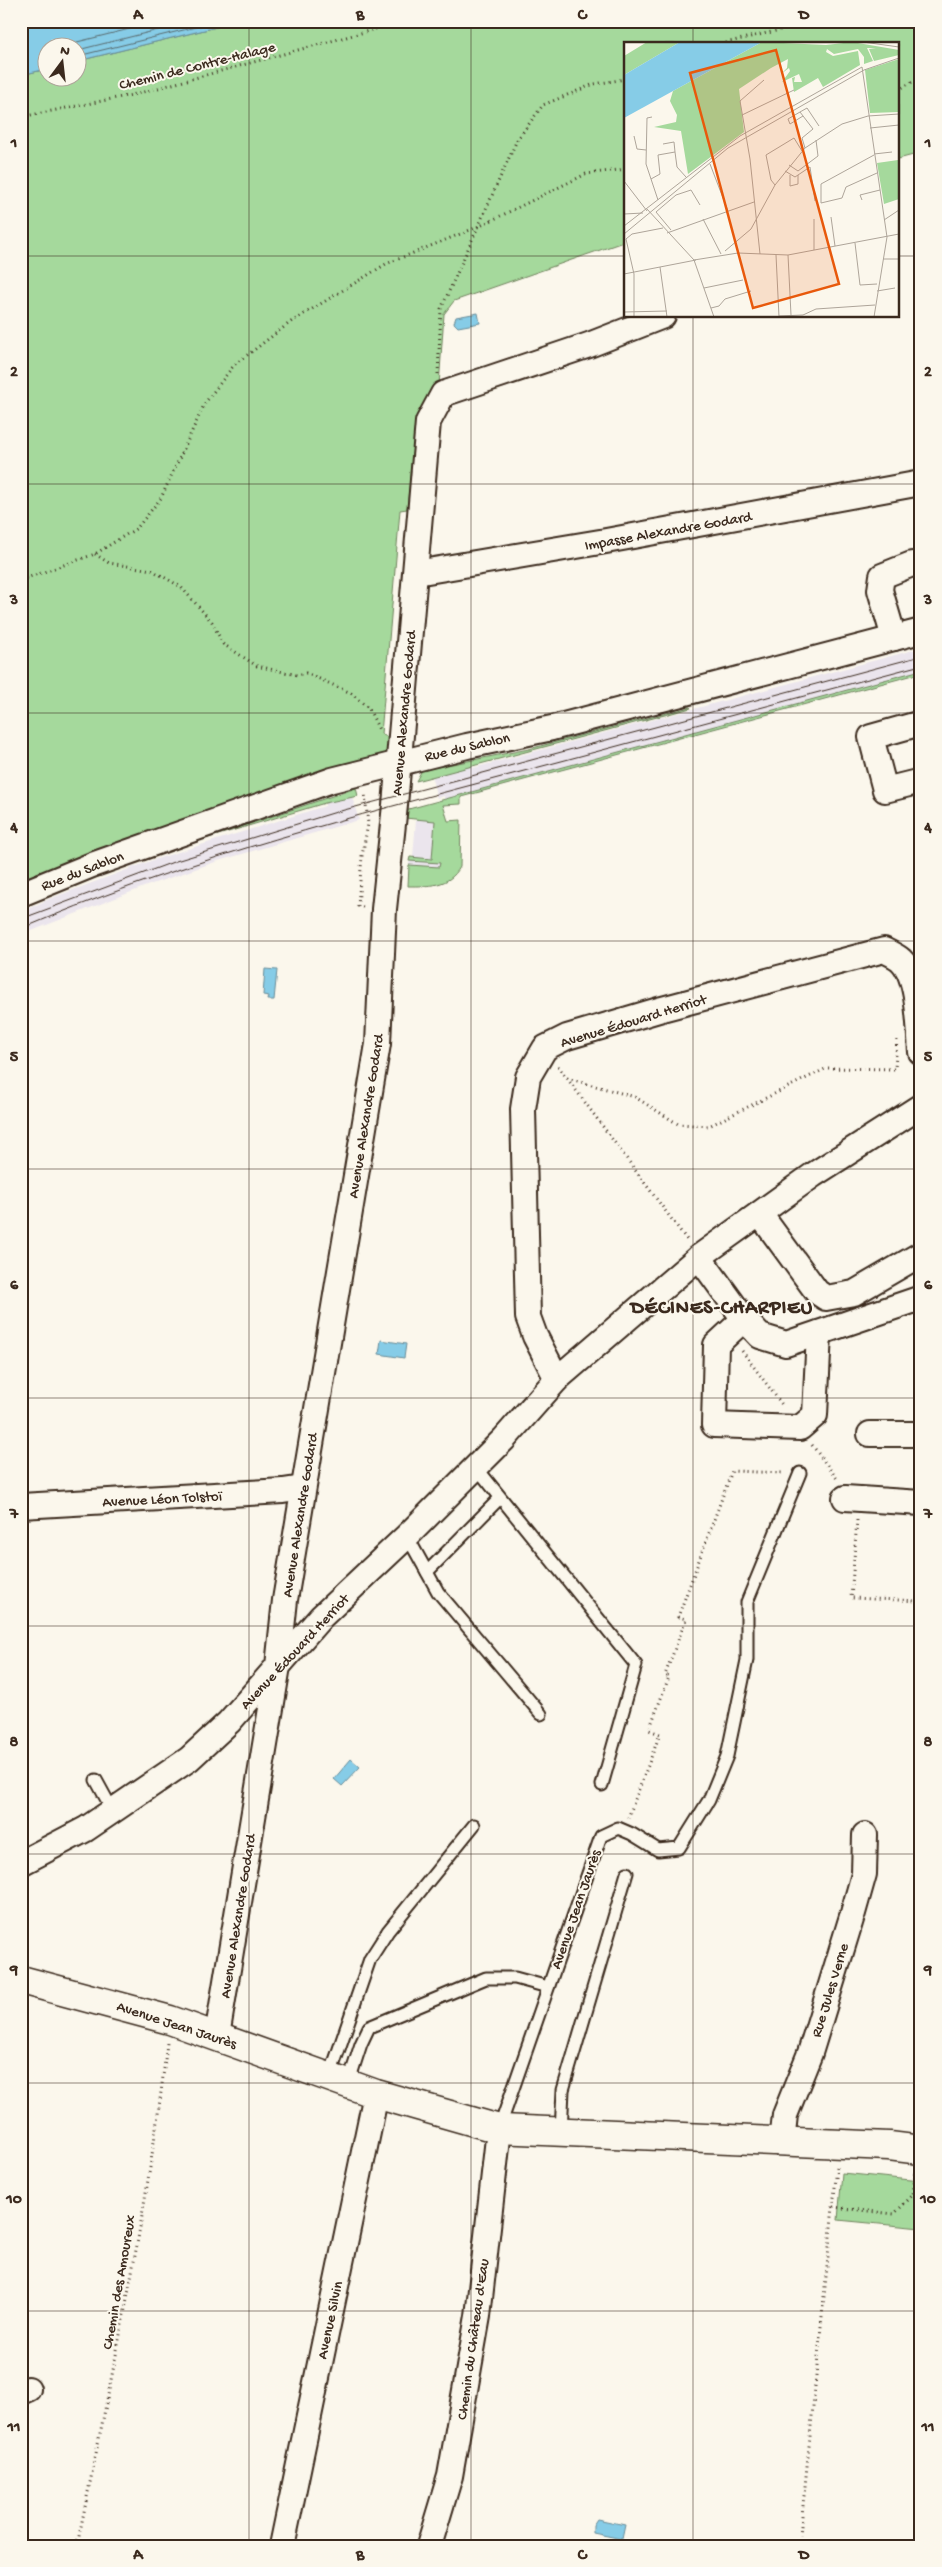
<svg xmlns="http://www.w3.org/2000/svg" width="942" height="2567" font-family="'Gochi Hand',sans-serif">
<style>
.built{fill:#ebe5ed}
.green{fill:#a5d99c;stroke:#70825d}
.water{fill:#86cce7;stroke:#688b97}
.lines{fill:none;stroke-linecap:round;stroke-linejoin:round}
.shore{stroke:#596b6e;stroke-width:1}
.lane-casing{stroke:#3b2a1e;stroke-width:15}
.street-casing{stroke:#3b2a1e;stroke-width:28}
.secondary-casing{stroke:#3b2a1e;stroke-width:31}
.path{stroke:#3b2a1e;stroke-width:3;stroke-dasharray:1 4;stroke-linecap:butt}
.lane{stroke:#fbf7ec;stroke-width:11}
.street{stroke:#fbf7ec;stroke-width:24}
.secondary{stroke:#fbf7ec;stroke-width:28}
.tram{stroke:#3b2a1e;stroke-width:1}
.grid{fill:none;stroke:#3b2a1e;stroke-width:1;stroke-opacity:0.55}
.labels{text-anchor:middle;stroke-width:4;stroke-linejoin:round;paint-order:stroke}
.street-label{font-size:15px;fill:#3b2a1e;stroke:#fbf7ec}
.district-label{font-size:20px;font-weight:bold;letter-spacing:1px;fill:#3b2a1e;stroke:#fbf7ec}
.inset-road{fill:none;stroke:#aea59a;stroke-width:1}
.view{fill:#e8590c;fill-opacity:0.15;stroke:#e8590c;stroke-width:2.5}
.inset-edge{fill:none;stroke:#3b2a1e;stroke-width:2.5}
.neatline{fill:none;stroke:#3b2a1e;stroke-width:2}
.grid-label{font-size:16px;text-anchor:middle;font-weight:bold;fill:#3b2a1e}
</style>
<rect width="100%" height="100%" fill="#fbf7ec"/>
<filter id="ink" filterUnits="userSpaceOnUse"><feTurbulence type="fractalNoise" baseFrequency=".02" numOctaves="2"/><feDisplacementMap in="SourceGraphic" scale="10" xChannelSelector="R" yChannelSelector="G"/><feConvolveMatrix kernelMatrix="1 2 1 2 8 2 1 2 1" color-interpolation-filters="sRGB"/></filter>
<g filter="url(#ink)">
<g class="built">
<path d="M921 648V673L461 797V804L443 805 440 867 409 865 410 857H413L416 820 405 810 444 801V796L437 798 431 775 472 765 473 768Z"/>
<path d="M352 797 359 820 218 861 149 885 21 935V912L49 899 153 860 325 806V803Z"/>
</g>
<g class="green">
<path d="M241 21H921V153L898 159V44H626V241L454 301 444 314 439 386 425 403 415 426 407 509 400 510 381 734 391 739V752L345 764 163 828 21 881V75L47 69 48 78H78V61Z"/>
<path d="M921 670V673L461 797V804L443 805 448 821 461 820 460 867C449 887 429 886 408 886L409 865 439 867 440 863 409 861 410 857 432 859 435 821 405 818V810Z"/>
<path d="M690 707 691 708 416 781 422 770 529 749Z"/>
<path d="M356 788 358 796 325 803 208 838Z"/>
<path d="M842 2173 921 2181V2228L838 2220Z"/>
</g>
<g class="water">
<path d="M21 21H241L78 61V48H48L47 69 21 75Z"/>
<path d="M478 313 480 323 458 327 454 323 456 317Z"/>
<path d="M265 969 277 970 274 1000H268L269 996 263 995Z"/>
<path d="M381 1340 406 1344 404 1358 379 1354Z"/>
<path d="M351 1759 360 1767 342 1786 334 1779Z"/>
<path d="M597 2519 625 2525 622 2539 593 2533V2525Z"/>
</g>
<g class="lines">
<g class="shore">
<path d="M65 48 73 43 162 21"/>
<path d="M78 50 194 21"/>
<path d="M78 56 220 21"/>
</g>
<defs>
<g id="lane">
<path d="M476 1467 636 1665 602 1785"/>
<path d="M407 1536 438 1592 541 1714"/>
<path d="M427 1572 500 1498"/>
<path d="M96 1780 113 1811"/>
<path d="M329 2078 370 1959 388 1931 474 1825"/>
<path d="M348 2084 361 2044 369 2027 486 1978H515L548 1987"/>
<path d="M499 2129 601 1836 618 1828 632 1834 658 1850 679 1848 709 1800 727 1756 747 1660V1602L800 1473"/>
<path d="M561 2132 563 2090 627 1873"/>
</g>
<g id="street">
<path d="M416 573 606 541 921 483"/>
<path d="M894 638 880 590 882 576 912 564"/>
<path d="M921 723 871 737 885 790 921 781"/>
<path d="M21 894 92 865 332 780 467 746 552 728 921 631"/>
<path d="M760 1214 817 1292 826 1298 854 1293 921 1254"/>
<path d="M699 1257 744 1319 760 1336 786 1344 921 1298"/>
<path d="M744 1319 716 1345 714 1425 800 1428 815 1415 819 1333"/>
<path d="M557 1379 535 1336 528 1317 523 1109 528 1077 545 1048 567 1037 662 1009 884 950C889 953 897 956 901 960 919 977 919 1028 921 1052"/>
<path d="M870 1434H921"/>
<path d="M845 1498 921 1503"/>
<path d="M21 1506 283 1491 303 1488"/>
<path d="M21 1863 86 1829 189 1759 229 1722 321 1617 407 1536 504 1439 557 1379 699 1257 813 1175 921 1106"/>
<path d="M217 2036 278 1666 285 1600 378 1044 384 909 395 805 428 422 443 394 589 345 663 316"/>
<path d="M782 2142 785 2115 810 2053 853 1913 864 1874 865 1835"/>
<path d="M21 2392 28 2389"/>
<path d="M282 2546 376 2094"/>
<path d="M429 2546 450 2476 478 2316 499 2129"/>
</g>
<path id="secondary" d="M21 1980 170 2020 376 2094 499 2129 889 2146 921 2150"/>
</defs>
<use href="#lane" class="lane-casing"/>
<use href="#street" class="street-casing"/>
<use href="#secondary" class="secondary-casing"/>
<g class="path">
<path d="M721 44 784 29 804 21"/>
<path d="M898 90 921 77"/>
<path d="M21 117 132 95 405 21"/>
<path d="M438 374 441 309 517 140 543 105 594 84 626 79"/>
<path d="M95 554 109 563 152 570 181 587 212 622 223 644 257 666 297 675 306 673 351 693 369 709 379 730"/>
<path d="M21 580 95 554 137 528 161 498 205 403 234 365 291 322 386 264 480 226 586 174 626 169"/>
<path d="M363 907 358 906 362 856 368 824 365 794"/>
<path d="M558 1066 687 1240"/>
<path d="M567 1078 635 1097 678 1124 709 1126 827 1068 895 1069 897 1039"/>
<path d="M742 1351 783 1406"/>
<path d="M812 1445 838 1480"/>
<path d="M857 1520 851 1598 921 1601"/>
<path d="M628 1818 660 1734 649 1730 669 1677 665 1675 686 1619 678 1617 732 1471 784 1473"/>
<path d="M833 2207 894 2214 913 2195 915 2174 912 2173"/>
<path d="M77 2546C111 2379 148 2212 167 2043"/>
<path d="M799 2546 837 2167"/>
</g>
<use href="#lane" class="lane"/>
<use href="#street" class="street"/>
<use href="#secondary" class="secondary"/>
<g class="tram">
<path d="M21 919 176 861 333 813 921 656"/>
<path d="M21 929C168 866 324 824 479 783 626 744 773 704 921 665"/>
</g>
</g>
</g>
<path class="grid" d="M249 21V2546M471 21V2546M693 21V44M21 256H626M898 256H921M693 316V2546M21 484H921M21 713H921M21 941H921M21 1169H921M21 1398H921M21 1626H921M21 1854H921M21 2083H921M21 2311H921"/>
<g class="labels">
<g class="street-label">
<text transform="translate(197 65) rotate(-14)" y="5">Chemin de Contre-Halage</text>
<text transform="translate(668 530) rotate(-10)" y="5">Impasse Alexandre Godard</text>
<text transform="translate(403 713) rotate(-85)" y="5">Avenue Alexandre Godard</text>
<text transform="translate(467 746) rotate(-13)" y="5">Rue du Sablon</text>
<text transform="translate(82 870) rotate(-21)" y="5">Rue du Sablon</text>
<text transform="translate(633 1020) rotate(-17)" y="5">Avenue Édouard Herriot</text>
<text transform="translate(365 1116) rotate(-81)" y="5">Avenue Alexandre Godard</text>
<text transform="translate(162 1498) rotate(-3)" y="5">Avenue Léon Tolstoï</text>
<text transform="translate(299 1515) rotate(-81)" y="5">Avenue Alexandre Godard</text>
<text transform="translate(294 1651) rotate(-47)" y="5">Avenue Édouard Herriot</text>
<text transform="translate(575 1909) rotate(-71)" y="5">Avenue Jean Jaurès</text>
<text transform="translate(237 1916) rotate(-81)" y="5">Avenue Alexandre Godard</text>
<text transform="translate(829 1990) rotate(-73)" y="5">Rue Jules Verne</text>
<text transform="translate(177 2024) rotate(18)" y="5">Avenue Jean Jaurès</text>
<text transform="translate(118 2282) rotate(-80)" y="5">Chemin des Amoureux</text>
<text transform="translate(329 2320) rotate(-78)" y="5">Avenue Silvin</text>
<text transform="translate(472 2339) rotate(-82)" y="5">Chemin du Château d'Eau</text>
</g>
<g class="district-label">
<text x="722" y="1313">DÉCINES-CHARPIEU</text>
</g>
</g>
<g transform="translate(624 42)">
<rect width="275" height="275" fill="#fbf7ec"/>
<path d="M23 0H56L0 33V14ZM138 0 202 3 228 0 275 8V13L250 19 245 7 252 6H243L249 19 240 22V15L234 7 210 12 203 7 202 10 209 14 234 9 236 23 199 45 194 36 170 50 168 36 171 35 170 40H178L175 32 158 40 166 29 165 26 157 32 163 26 164 17 147 26 115 47 120 90 64 132 57 89 30 85 52 80 53 73 46 59 49 49ZM275 17V70L246 71 241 28ZM274 118 275 157 260 162 253 121Z" fill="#a5d99c"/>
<path d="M56 0H138L0 76V33Z" fill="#86cce7"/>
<path class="inset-road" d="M239 0 275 5M176 70 164 77 166 82 179 74M118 73 170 48M28 75 23 76 22 122 34 158M246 86 275 83M10 94 13 107 22 108M39 102 50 100 51 110M181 106 178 96 189 87 176 70 183 66 195 84M250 112 268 110M250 113 197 142V161L218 156 222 145 253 131M86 122 104 169M165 123 174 129 194 114 192 98M161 129 171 135 186 125 191 159M166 133V144L174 142V133M27 137 36 132 34 113 51 110 53 125 62 135M0 139 23 169M151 143 147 138 142 113 170 96 178 109M238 158 236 153 256 148M23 167 70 218 90 275M0 172 19 171M207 175 211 204M79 177 97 212M260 178 275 168M0 184 116 94 238 25 263 195 250 275M47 188 32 170 39 164 52 153 67 148 76 163M43 191 130 160M0 192 104 106 240 28 275 16M231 201 236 243 253 242M190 208V177M101 209 127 187 151 143 181 106 218 82 244 74 275 72M136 212 126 117 116 59 140 38M152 213 155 275M164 213 167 273M259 217H275M70 218 114 211 164 213 275 192M36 225 43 275M0 232 72 218M80 246 119 238M253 249 271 246M87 266 95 264 101 257 127 249M0 270 43 269M155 274 179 273 192 267 251 263M10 275V232L2 197 8 192 39 186"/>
<path class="view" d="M152 8 215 242 129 266 66 31Z"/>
<rect width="275" height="275" class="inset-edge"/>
</g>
<rect width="942" height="2567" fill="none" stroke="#fbf7ec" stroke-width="55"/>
<g transform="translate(62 62) rotate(15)"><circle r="24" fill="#fbf7ec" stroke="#aea59a"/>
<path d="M0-4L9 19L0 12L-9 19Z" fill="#3b2a1e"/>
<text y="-8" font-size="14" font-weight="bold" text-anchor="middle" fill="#3b2a1e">N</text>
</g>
<rect x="28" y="28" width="886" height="2512" class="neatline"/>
<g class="grid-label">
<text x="138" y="19">A</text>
<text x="360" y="19">B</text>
<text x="582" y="19">C</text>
<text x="804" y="19">D</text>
<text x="14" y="147">1</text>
<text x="928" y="147">1</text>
<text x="14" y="376">2</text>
<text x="928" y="376">2</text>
<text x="14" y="604">3</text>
<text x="928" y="604">3</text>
<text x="14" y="832">4</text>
<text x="928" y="832">4</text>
<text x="14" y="1061">5</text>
<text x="928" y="1061">5</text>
<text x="14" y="1289">6</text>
<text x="928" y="1289">6</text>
<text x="14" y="1518">7</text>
<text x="928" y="1518">7</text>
<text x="14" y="1746">8</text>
<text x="928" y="1746">8</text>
<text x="14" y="1974">9</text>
<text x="928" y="1974">9</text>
<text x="14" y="2203">10</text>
<text x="928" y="2203">10</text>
<text x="14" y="2431">11</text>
<text x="928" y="2431">11</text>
<text x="138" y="2559">A</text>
<text x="360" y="2559">B</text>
<text x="582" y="2559">C</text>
<text x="804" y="2559">D</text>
</g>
</svg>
